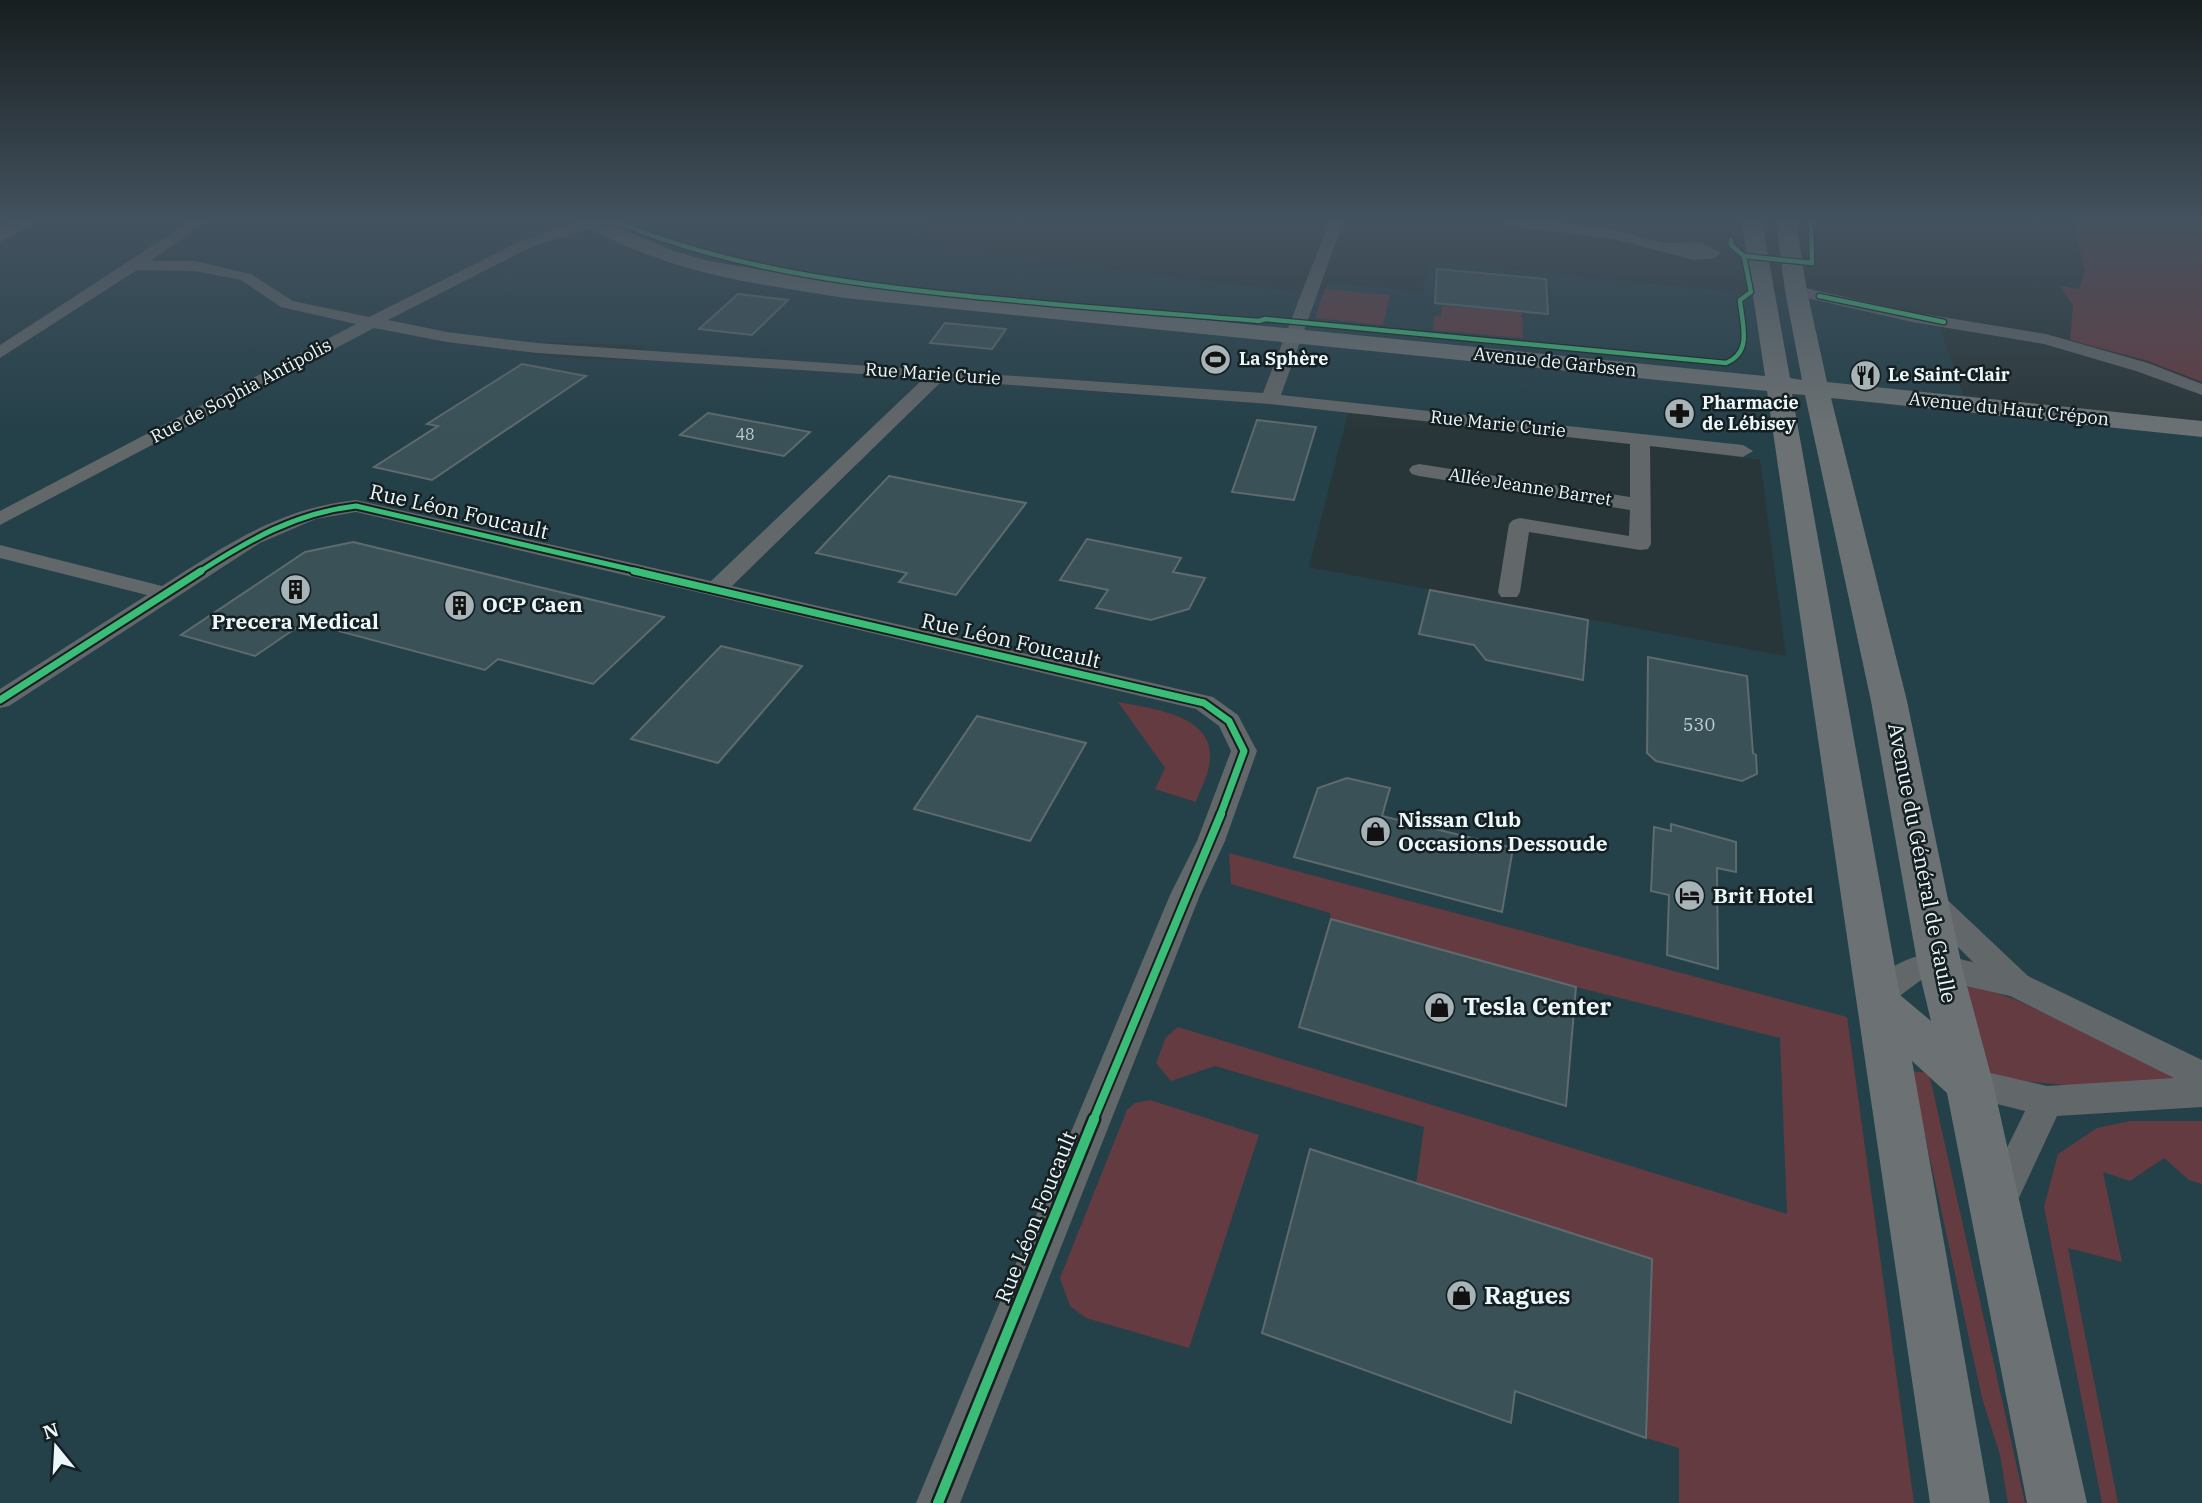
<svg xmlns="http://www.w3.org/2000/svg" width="2202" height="1503" font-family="'IBM Plex Serif',serif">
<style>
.built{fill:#244048;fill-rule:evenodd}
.green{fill:#643b41}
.building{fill:#3a5257;stroke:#5f6a6d;stroke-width:2}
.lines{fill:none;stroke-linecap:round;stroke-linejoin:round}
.street{fill:#626769;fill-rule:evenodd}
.secondary{fill:#6c7274;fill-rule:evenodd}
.cycleway-far4-casing{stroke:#151f21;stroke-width:7}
.cycleway-far3-casing{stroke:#151f21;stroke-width:9}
.cycleway-far2-casing{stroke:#151f21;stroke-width:11}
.cycleway-far1-casing{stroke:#151f21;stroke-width:12}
.cycleway-casing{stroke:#151f21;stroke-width:15}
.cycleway-far4{stroke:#3abd76;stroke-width:4.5}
.cycleway-far3{stroke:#3abd76;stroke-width:5}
.cycleway-far2{stroke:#3abd76;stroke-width:7}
.cycleway-far1{stroke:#3abd76;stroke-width:8}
.cycleway{stroke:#3abd76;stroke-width:10}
.labels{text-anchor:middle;stroke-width:5;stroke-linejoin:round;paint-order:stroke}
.far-number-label{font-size:16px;fill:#beced2}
.far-poi-label{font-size:18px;font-weight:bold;fill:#eaf7fb;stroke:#151f21;text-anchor:start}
.far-street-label{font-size:18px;fill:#eaf7fb;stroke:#151f21}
.number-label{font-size:18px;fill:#beced2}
.street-label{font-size:21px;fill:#eaf7fb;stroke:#151f21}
.poi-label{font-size:21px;font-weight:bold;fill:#eaf7fb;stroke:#151f21;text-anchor:start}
.near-poi-label{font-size:24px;font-weight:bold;fill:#eaf7fb;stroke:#151f21;text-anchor:start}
</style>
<rect width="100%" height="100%" fill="#293639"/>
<path class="built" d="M0 222H930L914 239H909L904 244 1323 295 1328 282 1422 293 1428 261 1721 291 1812 297 1939 324 1969 412 2202 435V1503H0ZM547 342 645 346 638 360 579 359 528 354ZM1348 413 1517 429 1760 460 1786 656 1309 567Z"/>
<g class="green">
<path d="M2073 222H2202V382L2148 361 2070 340 2073 306 2060 286 2079 289 2085 271Z"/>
<path d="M1325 289 1390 295 1383 325 1315 318Z"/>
<path d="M1442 306 1522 311 1523 338 1433 330 1434 316H1441Z"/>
<path d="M1118 702C1153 709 1220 715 1209 766 1207 778 1200 790 1196 802L1155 789 1165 768Z"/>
<path d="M1229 853 1847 1017 1914 1503H1679V1448L1646 1438 1652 1259 1416 1184 1424 1127 1215 1066 1171 1081 1156 1063 1166 1037 1178 1027 1787 1214 1780 1038 1576 987 1331 919 1330 913 1231 884Z"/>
<path d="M1966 983 2014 999 2187 1079 2078 1086 1985 1078Z"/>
<path d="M1911 1071 1929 1073 2025 1503H2008L2000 1455 1982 1398Z"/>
<path d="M1150 1100 1259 1135 1189 1348 1086 1318 1070 1306 1060 1278 1127 1110 1135 1103Z"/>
<path d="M2130 1121H2202V1184L2189 1180 2164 1158 2130 1181 2103 1172 2122 1262 2068 1248 2118 1503H2102L2044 1207 2058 1154 2097 1128Z"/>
</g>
<g class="building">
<path d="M1437 269 1546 279 1548 314 1435 303Z"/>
<path d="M738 294 788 300 752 335 699 329Z"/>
<path d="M945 323 1006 329 992 349 930 343Z"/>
<path d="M522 364 586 376 432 480 374 467 438 426 427 424Z"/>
<path d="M708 413 810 432 784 456 680 435Z"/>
<path d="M1257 420 1316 427 1294 500 1232 492Z"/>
<path d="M889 476 973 493 1026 503 956 595 899 582 907 573 816 553Z"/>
<path d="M1087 539 1181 558 1173 572 1205 578 1189 609 1151 620 1096 608 1108 590 1060 580Z"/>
<path d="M353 542 614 605 664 617 593 684 498 659 485 670 305 622 255 656 181 635 305 552Z"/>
<path d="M1430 590 1588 620 1583 680 1486 660 1474 645 1419 634Z"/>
<path d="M721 646 802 666 718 763 631 739Z"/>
<path d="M1648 657 1747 676 1753 753 1756 755 1757 774 1742 781 1656 761 1647 753Z"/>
<path d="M977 716 1086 743 1030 841 914 809Z"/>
<path d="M1347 778 1390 788 1382 816 1513 848 1502 912 1294 857 1318 788Z"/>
<path d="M1671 824 1736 842V872L1717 868 1718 969 1667 955 1669 895 1651 891 1654 827 1671 831Z"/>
<path d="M1331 919 1576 987 1566 1106 1299 1027Z"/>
<path d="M1310 1149 1652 1259 1646 1438 1515 1391 1511 1423 1262 1333Z"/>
</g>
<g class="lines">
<g class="street">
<path d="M189 222H206L150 261H195L251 274 293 301 369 317 523 240 580 222H596L595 227 533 246 388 320 447 332 537 343 1263 393 1329 222H1343L1281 395 1743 445 1753 451 1743 457 1650 446 1651 544 1648 549 1640 550 1529 532 1520 592 1517 597H1501L1498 592 1509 524 1513 520 1520 518 1629 536 1630 510 1419 476 1412 474 1409 470 1412 466 1419 464 1630 497V444L1270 404 943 380 732 586 1213 697 1238 715 1257 751 1225 841 1200 895 960 1503H916L1170 895 1197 841 1231 751 1219 726 1196 709 356 512 316 519 260 543 9 706 0 708V689L147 595 0 558V545L162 586C226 545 279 508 356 500L711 581 924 378 537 353 447 342 374 328 0 525V511L356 324 281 307 241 280 195 271 137 270 0 358V345Z"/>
<path d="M1503 222H1555L1613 230 1664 243 1700 242 1721 253 1715 258 1694 260 1613 239 1510 226Z"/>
<path d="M1796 286 1912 312 2046 334 2148 363 2202 384V395L2136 371 2044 344 1912 322 1790 294 1788 291 1790 288Z"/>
<path d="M1928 888 1938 891 2028 976 2202 1060V1107L2057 1116 2010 1217 1997 1222 1984 1217 1979 1205 2025 1111 1957 1094 1952 1083 1957 1072 1969 1068 2047 1086 2174 1078 2010 996 1940 980H1921L1889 1004 1878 1008 1867 1004 1862 995C1868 984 1875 980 1885 972 1918 949 1936 953 1973 962L1918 907 1913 899 1918 891Z"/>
</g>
<g class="secondary">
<path d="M9 222H34L0 242V228Z"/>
<path d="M577 222H605L674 251 709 261 845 284 1765 376 1742 222H1762L1790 378 1802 380 1785 291 1776 222H1796L1807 291 1827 382 2202 421V437L1831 398 1907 701 1962 967 1993 1083 2087 1503H2027L1947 1093 1912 1061 1990 1503H1930L1767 391 845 298C783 288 719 280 660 259 633 250 607 237 580 226ZM1792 394 1805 395 1871 701 1918 967 1931 1021 1900 995Z"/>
</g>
<defs>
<g id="cycleway-far4">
<path d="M616 222C729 268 848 284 968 296 1065 306 1162 313 1259 321L1265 319 1726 363C1753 352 1742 325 1740 300L1751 292 1744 256 1731 245V240"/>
<path d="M1744 256 1812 263 1811 222"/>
<path d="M1819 296 1944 322"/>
</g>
<path id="cycleway-far3" d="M199 572C249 540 295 513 356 506L642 572"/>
<g id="cycleway-far2">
<path d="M634 571 1204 703 1229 721 1244 751 1220 816"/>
<path d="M0 700 201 571"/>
</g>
<path id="cycleway-far1" d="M1093 1121 1221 814"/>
<path id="cycleway" d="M938 1503 1094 1119"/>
</defs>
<use href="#cycleway-far4" class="cycleway-far4-casing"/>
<use href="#cycleway-far3" class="cycleway-far3-casing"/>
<use href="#cycleway-far2" class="cycleway-far2-casing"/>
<use href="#cycleway-far1" class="cycleway-far1-casing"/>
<use href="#cycleway" class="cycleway-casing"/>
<use href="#cycleway-far4" class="cycleway-far4"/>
<use href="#cycleway-far3" class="cycleway-far3"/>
<use href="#cycleway-far2" class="cycleway-far2"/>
<use href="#cycleway-far1" class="cycleway-far1"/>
<use href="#cycleway" class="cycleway"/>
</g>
<linearGradient id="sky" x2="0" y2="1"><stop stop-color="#171e1f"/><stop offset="0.51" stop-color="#43525f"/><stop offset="1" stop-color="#43525f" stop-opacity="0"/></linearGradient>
<rect width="2202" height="433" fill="url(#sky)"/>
<defs>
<symbol id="stadium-disc" viewBox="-11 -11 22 22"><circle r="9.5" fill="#a6b3b7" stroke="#151f21"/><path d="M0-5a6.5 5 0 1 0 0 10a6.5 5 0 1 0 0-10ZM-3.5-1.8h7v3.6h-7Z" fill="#111"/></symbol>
<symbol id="restaurant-disc" viewBox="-11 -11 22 22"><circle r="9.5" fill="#a6b3b7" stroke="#151f21"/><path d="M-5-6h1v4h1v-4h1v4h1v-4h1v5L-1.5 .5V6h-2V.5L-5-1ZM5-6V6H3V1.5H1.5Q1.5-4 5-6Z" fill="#111"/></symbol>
<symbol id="pharmacy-disc" viewBox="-11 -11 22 22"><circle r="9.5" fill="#a6b3b7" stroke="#151f21"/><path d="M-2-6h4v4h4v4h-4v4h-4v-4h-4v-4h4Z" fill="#111"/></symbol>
<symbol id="building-disc" viewBox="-11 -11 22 22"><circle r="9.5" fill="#a6b3b7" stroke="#151f21"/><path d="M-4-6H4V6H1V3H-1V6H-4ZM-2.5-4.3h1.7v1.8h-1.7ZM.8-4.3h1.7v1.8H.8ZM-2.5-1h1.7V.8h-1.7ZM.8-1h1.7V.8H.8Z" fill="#111"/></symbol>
<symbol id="shop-disc" viewBox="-11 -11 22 22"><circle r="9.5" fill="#a6b3b7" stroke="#151f21"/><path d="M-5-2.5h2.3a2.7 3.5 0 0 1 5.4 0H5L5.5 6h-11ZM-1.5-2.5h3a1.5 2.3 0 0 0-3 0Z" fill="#111"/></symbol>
<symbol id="hotel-disc" viewBox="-11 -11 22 22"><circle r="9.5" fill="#a6b3b7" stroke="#151f21"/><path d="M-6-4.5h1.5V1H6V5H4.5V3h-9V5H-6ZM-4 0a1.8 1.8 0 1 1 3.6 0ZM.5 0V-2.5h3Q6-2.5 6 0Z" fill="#111"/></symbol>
</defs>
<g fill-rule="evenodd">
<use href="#stadium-disc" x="1198" y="342" width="35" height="35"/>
<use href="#restaurant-disc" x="1848" y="358" width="35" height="35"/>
<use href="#pharmacy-disc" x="1662" y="396" width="35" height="35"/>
<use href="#building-disc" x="278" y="572" width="35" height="35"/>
<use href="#building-disc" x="442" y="588" width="35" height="35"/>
<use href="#shop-disc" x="1358" y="814" width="35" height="35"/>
<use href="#hotel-disc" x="1672" y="878" width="35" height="35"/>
<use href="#shop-disc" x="1422" y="990" width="35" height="35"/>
<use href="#shop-disc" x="1444" y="1278" width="35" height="35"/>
</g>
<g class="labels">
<g class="far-number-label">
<text x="745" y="440">48</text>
</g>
<g class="far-poi-label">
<text x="1239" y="365">La Sphère</text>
<text x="1888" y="381">Le Saint-Clair</text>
<text x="1702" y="409">Pharmacie<tspan x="1702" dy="21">de Lébisey</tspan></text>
</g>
<g class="far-street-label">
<text transform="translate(1555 362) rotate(6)" y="6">Avenue de Garbsen</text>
<text transform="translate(933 374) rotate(4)" y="6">Rue Marie Curie</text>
<text transform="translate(241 391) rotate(-28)" y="6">Rue de Sophia Antipolis</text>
<text transform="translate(2009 409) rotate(6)" y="6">Avenue du Haut Crépon</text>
<text transform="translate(1498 424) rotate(6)" y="6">Rue Marie Curie</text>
<text transform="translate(1530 487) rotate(9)" y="6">Allée Jeanne Barret</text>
</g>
<g class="number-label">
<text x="1699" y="731">530</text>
</g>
<g class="street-label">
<text transform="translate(459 512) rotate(13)" y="7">Rue Léon Foucault</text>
<text transform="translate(1011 641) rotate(13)" y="7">Rue Léon Foucault</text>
<text transform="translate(1922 863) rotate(79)" y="7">Avenue du Général de Gaulle</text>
<text transform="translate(1036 1217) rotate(-68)" y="7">Rue Léon Foucault</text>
</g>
<g class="poi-label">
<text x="482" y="612">OCP Caen</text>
<text x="295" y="629" text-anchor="middle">Precera Medical</text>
<text x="1398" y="827">Nissan Club<tspan x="1398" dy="24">Occasions Dessoude</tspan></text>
<text x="1713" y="903">Brit Hotel</text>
</g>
<g class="near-poi-label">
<text x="1463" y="1015">Tesla Center</text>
<text x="1484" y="1304">Ragues</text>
</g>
</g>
<g transform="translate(56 1447) rotate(342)" stroke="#151f21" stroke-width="5" paint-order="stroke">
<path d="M0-5L12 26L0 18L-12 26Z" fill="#eaf7fb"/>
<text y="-10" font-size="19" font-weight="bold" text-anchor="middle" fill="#eaf7fb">N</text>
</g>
</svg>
